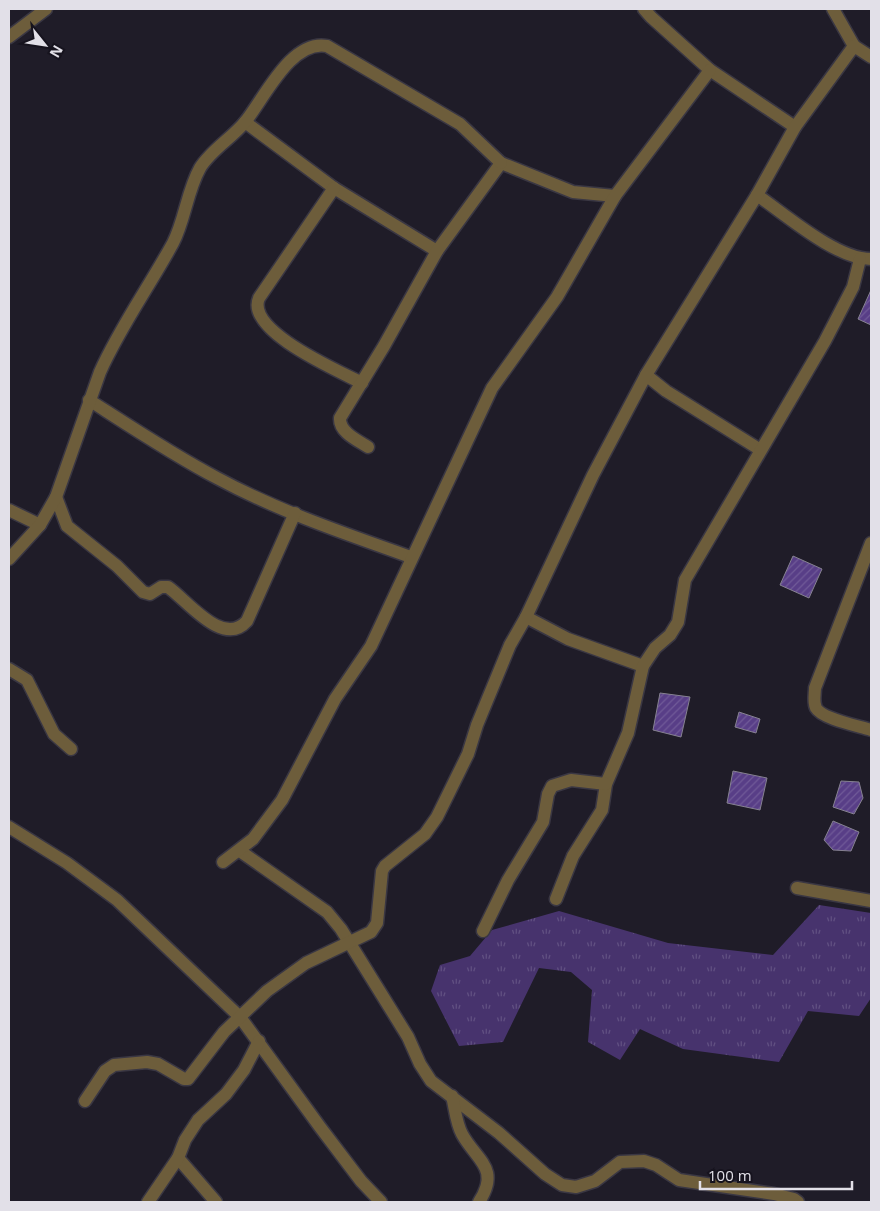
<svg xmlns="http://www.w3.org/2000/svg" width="880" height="1211" font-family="'Open Sans',sans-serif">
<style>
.grass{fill:url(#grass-tufts)}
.building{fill:url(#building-hatch);stroke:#868291}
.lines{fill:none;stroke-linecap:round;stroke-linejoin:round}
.street-casing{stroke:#3a3743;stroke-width:15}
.street{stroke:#6d5d3b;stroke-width:12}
</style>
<defs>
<pattern id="grass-tufts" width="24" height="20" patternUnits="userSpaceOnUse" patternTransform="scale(1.25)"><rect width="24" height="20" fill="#47336d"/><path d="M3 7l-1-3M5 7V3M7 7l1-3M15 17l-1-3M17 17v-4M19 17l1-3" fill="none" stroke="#615082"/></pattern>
<pattern id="building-hatch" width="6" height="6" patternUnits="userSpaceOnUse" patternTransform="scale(1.25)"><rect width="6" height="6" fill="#583e87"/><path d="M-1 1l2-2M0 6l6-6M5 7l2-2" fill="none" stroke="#705a98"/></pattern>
</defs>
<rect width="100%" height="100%" fill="#1f1c28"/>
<path class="grass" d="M819 905 871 913V998L859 1016 808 1011 779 1062 683 1049 640 1029 620 1060 588 1042 592 990 571 972 539 968 503 1042 459 1046 431 991 440 965 470 956 492 930 559 911 668 943 773 955Z"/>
<g class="building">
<path d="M871 290V325L858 319Z"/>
<path d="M793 556 822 569 809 598 780 585Z"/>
<path d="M660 693 690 697 681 737 653 730Z"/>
<path d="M739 712 760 719 756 733 735 727Z"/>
<path d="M733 771 767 778 760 810 727 803Z"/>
<path d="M841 781 859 782 863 798 854 814 833 807Z"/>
<path d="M833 821 859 832 851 851 833 850 824 840Z"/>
</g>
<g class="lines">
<defs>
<g id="street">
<path d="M644 9 651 17 710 70 795 127"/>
<path d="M833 9 854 46"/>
<path d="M9 37 46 9"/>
<path d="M245 122 334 188 437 251"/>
<path d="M334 188 259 298C245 331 339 371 362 383"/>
<path d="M757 195C786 215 836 259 871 259"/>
<path d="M646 375 666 391 759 449"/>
<path d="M89 400C131 427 173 455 217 478 278 511 346 534 411 557"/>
<path d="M368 447C357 440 339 432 340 418L384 346 437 251 501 163 573 192 615 196"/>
<path d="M56 497 67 526 117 566 143 592 150 594 161 587H168C188 601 223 648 247 621L295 513"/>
<path d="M9 510 40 525"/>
<path d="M871 543 815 688C815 694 813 702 816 708 822 719 859 726 871 730"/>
<path d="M9 559 40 525 56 497 100 372C120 327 149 287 173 243 185 220 187 191 200 168 211 150 232 138 245 122 264 99 291 39 327 46L460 124 501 163"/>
<path d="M526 617 568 639 643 666"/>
<path d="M9 669 27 680 54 734 71 749"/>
<path d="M9 827 67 863 117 900 240 1017 320 1127 361 1181 381 1202"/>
<path d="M240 851 327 912 341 929 408 1037 420 1064 431 1081 499 1133 545 1174 562 1185 576 1187 595 1181 620 1162 644 1161 656 1165 679 1180 774 1194 794 1199 798 1202"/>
<path d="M223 862 253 839 282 800 335 699 371 646 492 388 557 297 615 196 710 70"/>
<path d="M797 888 871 901"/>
<path d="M556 899 573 856 602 810 606 784 628 733 643 666 655 648 670 635 678 622 685 580 825 341 853 287 860 259"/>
<path d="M483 931 508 880 543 822 548 794 552 786 571 780 606 784"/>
<path d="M452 1096C455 1108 456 1123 462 1134 476 1160 501 1168 479 1202"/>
<path d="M85 1101 105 1071 114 1065 147 1062 158 1064 184 1079H188L224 1032 267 991 306 963 371 932 377 923 382 871 385 866 425 834 437 817 468 754 477 725 510 645 526 617 593 475 646 375 757 195 795 127 854 46 871 57"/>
<path d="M178 1158 216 1202"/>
<path d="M148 1202 178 1158 185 1140 198 1120 226 1094 244 1070 259 1041"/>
</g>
</defs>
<use href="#street" class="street-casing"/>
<use href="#street" class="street"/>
</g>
<rect width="880" height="1211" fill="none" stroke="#e2e0e8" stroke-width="20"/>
<g transform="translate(45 45) rotate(120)" stroke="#16131e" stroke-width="4" paint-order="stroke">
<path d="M0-4L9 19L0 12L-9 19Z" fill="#e2e0e8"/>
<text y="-8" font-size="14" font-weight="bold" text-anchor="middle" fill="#e2e0e8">N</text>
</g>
<path d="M700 1181v8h152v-8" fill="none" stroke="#e2e0e8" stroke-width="2.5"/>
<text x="708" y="1181" font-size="15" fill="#e2e0e8" stroke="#16131e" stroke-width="4" paint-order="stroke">100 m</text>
</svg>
